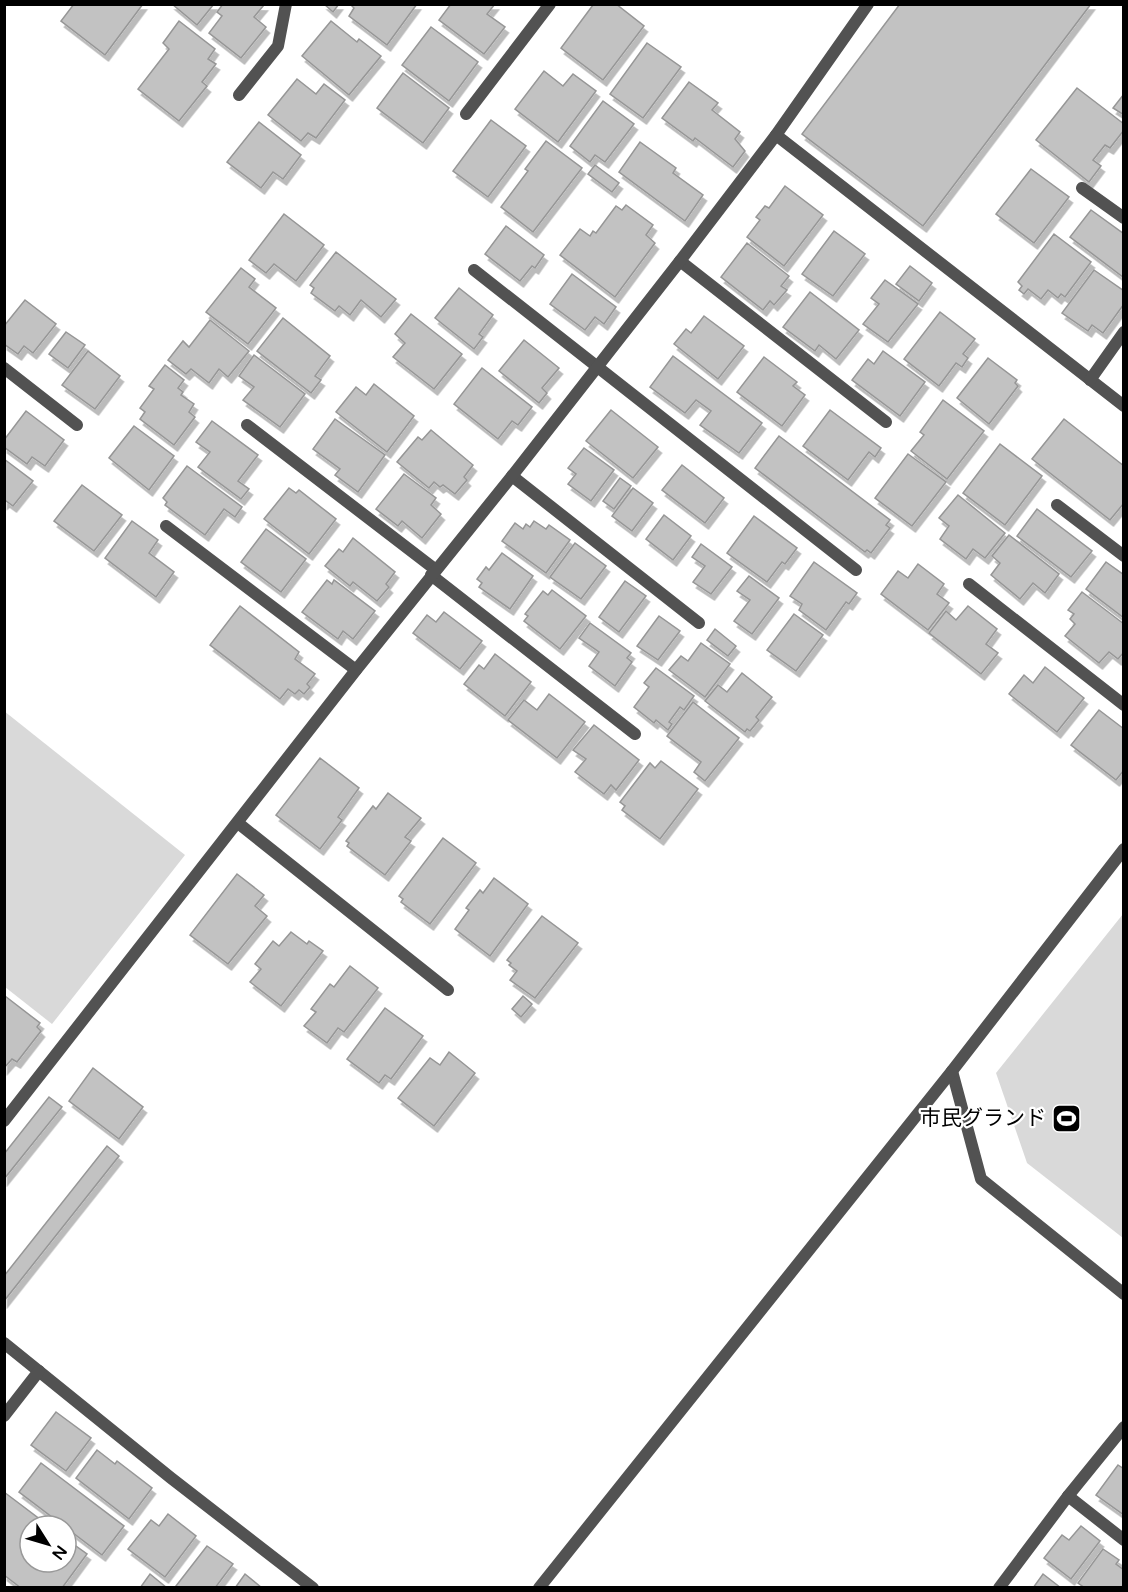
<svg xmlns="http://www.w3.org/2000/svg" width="1128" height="1592" font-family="'Varela Round','Noto Sans JP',sans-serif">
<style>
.green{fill:#d9d9d9}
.building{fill:#c2c2c2;stroke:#969696;stroke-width:1.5;filter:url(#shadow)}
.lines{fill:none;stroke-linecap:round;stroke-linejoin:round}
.lane{stroke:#525252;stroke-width:12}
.street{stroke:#525252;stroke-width:12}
.labels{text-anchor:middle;stroke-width:4.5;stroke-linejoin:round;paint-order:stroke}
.poi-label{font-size:21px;fill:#000;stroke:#fff;text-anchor:end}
</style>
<defs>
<filter id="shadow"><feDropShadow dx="3.5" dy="6" stdDeviation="0" flood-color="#0004"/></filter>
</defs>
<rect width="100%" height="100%" fill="#fff"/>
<g class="green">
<path d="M4 711 185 855 52 1024 5 987Z"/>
<path d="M1123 914V1238L1027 1163 996 1073Z"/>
</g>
<g class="building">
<path d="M74 4H143L105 55 61 21Z"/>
<path d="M172 4H214L197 25Z"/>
<path d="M223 4 264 5 254 17 266 27 241 58 209 33 222 16 217 12Z"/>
<path d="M324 4H339L333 12Z"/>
<path d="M417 4 387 45 349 16 354 8 350 4Z"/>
<path d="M451 4H495L487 14 505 27 484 54 439 20Z"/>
<path d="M592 4H616L644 26 603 80 561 48 593 5Z"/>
<path d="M900 4H1091L923 226 802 134Z"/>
<path d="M179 21 215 49 208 59 216 64 202 82 207 86 179 121 138 89 169 49 163 43Z"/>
<path d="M331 21 357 42 359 39 381 56 349 95 302 56Z"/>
<path d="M431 27 478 62 449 101 402 65Z"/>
<path d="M647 43 681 67 643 118 610 94Z"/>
<path d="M544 71 563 86 573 74 596 91 558 142 515 109Z"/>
<path d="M403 73 449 108 423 143 377 108Z"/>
<path d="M297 79 316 94 324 84 345 100 316 138 308 133 301 141 268 115Z"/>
<path d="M689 82 718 103 712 110 740 132 735 139 745 151 733 167 695 138 693 141 662 118Z"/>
<path d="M1077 88 1124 124V130L1110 148 1105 145 1093 160 1101 166 1089 182 1036 140Z"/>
<path d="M1124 94V115L1113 108Z"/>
<path d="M603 101 634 124 605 162 595 155 590 162 570 146Z"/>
<path d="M491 120 526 146 488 197 453 171Z"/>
<path d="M259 122 301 155 283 179 273 172 261 188 227 162Z"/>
<path d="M546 141 582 168 533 232 501 207 528 171 525 169Z"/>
<path d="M640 142 676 168 673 173 703 195 685 221 619 172Z"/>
<path d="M595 165 619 183 612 192 588 174Z"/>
<path d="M1031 169 1069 197 1034 243 996 214Z"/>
<path d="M785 186 823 215 784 266 747 237 760 220 756 217 765 206 769 208Z"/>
<path d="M626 205 653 225 646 235 655 243 615 297 560 255 580 229 590 236 593 231 596 233 616 206 622 210Z"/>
<path d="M1091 210 1124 234 1123 277 1070 237Z"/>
<path d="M284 214 324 245 296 281 274 264 266 273 249 260Z"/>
<path d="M506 226 544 255 535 268 532 266 520 281 485 254Z"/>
<path d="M834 231 865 254 833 296 802 274Z"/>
<path d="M1054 234 1091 262 1065 297 1061 294 1058 298 1048 290 1041 299 1028 289 1024 294 1019 290 1022 286 1018 282Z"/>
<path d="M747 243 789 276 781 286 787 290 774 305 770 301 763 310 721 277Z"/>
<path d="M336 252 396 299 381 317 361 300 350 315 339 306 335 311 311 293 314 288 310 285Z"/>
<path d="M910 266 932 283 919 301 896 284Z"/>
<path d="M241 268 255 279 249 287 276 308 248 344 206 312Z"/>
<path d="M1094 270 1124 291V304L1103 333 1092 325 1088 331 1062 313Z"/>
<path d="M572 274 616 307 604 324 595 317 585 330 550 304Z"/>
<path d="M885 280 918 304 888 342 863 324 879 304 871 298Z"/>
<path d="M459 288 493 315 479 334 483 337 474 349 435 318Z"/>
<path d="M810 292 859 330 836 359 819 345 815 351 783 327Z"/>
<path d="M25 300 56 324 33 353 24 346 18 354 4 344V326Z"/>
<path d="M940 312 975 339 963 354 968 358 962 367 956 363 939 386 904 359Z"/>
<path d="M411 314 462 354 434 389 393 357 405 343 395 334Z"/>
<path d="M704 316 744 346 718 379 674 344 686 329 691 333Z"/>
<path d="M283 318 330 356 315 376 321 380 311 393 257 351Z"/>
<path d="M210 320 249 351 228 377 219 369 209 383 191 369 186 374 168 360 183 341 189 347Z"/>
<path d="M66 332 85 345 68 368 49 354Z"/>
<path d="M524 340 559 368 542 388 547 393 539 403 499 371Z"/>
<path d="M88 351 120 376 95 409 62 385Z"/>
<path d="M883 351 925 382 900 416 852 380 868 359 874 364Z"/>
<path d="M254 355 305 394 280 427 243 400 254 387 239 376Z"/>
<path d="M673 356 762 423 739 453 700 425 711 411 696 400 685 413 650 387Z"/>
<path d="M764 357 797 382 793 386 805 395 782 426 737 392Z"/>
<path d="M988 358 1017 380 1015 383 1018 386 989 424 957 398Z"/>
<path d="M165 365 184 380 178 388 183 392 181 395 194 404 189 412 195 417 174 445 140 419 145 412 140 408 154 389 149 386Z"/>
<path d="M482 368 532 407 518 425 512 421 498 439 454 404Z"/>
<path d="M374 384 414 416 387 452 336 412 356 387 366 395Z"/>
<path d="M943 400 984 431 947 479 911 451 924 435 920 432Z"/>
<path d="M611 410 658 447 633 478 586 441Z"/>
<path d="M830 410 881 448 875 457 869 452 848 480 803 446Z"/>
<path d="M26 411 64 440 45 466 32 457 27 464 4 447V440Z"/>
<path d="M335 419 385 455 358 492 335 475 340 469 313 449Z"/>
<path d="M1064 419 1124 466V503L1110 520 1032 459Z"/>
<path d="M212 421 258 455 238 481 249 489 241 499 198 467 210 452 196 442Z"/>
<path d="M134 426 174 456 149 490 109 458Z"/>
<path d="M431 430 473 465 464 477 467 480 455 494 443 485 440 487 434 482 429 488 397 462 418 437 422 440Z"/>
<path d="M779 436 890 520 886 525 890 528 871 553 867 550 865 552 755 468Z"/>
<path d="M1000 444 1042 476 1005 525 963 493Z"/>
<path d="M584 448 614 470 591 501 568 484 576 474 568 468Z"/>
<path d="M908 454 946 482 912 526 875 498Z"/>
<path d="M4 459 33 481 13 506 6 501 4 503Z"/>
<path d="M682 465 724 498 705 523 662 490Z"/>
<path d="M187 466 242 507 235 517 224 509 205 535 165 505 167 502 163 498Z"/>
<path d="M404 474 436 498 431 505 441 514 422 538 402 521 398 526 376 509Z"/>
<path d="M620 478 631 486 614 509 603 501Z"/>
<path d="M82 485 122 515 94 551 54 521Z"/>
<path d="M289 488 296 493 299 490 336 519 309 554 264 519Z"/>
<path d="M633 488 653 503 632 531 612 516Z"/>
<path d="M958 495 1005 533 985 558 973 549 966 559 940 539 949 526 939 518Z"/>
<path d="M1037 509 1092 551 1071 577 1017 536Z"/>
<path d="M664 515 691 536 673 560 646 539Z"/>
<path d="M754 516 797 548 785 564 782 562 767 582 727 553Z"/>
<path d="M132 521 158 540 149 553 174 572 156 597 105 558Z"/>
<path d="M534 521 546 529 549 525 570 540 546 573 502 541 515 523 523 529 526 524 530 527Z"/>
<path d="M266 529 306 559 281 592 241 562Z"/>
<path d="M1009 535 1059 574 1045 593 1033 583 1020 599 991 575 1000 563 992 556Z"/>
<path d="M353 538 395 572 386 584 389 587 377 601 353 582 350 586 325 566 339 549 343 552Z"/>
<path d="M575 543 606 566 581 599 550 577Z"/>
<path d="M701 544 732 567 711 594 693 582 705 566 692 557Z"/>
<path d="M502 553 533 576 510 609 479 587 482 583 477 579 486 567 489 570Z"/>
<path d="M814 562 857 593 849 604 846 602 826 630 799 610 802 604 790 596Z"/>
<path d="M1106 562 1124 575V618L1086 589Z"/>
<path d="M918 564 944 584 937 594 949 603 928 630 881 594 898 571 908 578Z"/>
<path d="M749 576 779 598 752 634 734 621 750 600 737 591Z"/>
<path d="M327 580 332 584 334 580 375 611 353 639 343 631 338 639 302 612Z"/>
<path d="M625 581 646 596 619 632 599 617Z"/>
<path d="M552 590 586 616 560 649 524 621 528 616 525 614 543 591 548 595Z"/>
<path d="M1082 592 1124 624V652L1118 659 1109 652 1099 663 1065 636 1075 624 1070 619 1074 614 1068 610Z"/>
<path d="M240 606 299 652 295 659 315 674 307 684 310 687 304 694 299 690 295 694 288 689 280 699 210 645Z"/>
<path d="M968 606 997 629 986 644 998 653 981 674 929 633 946 611 956 620Z"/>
<path d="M444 612 482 641 460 669 413 633 427 615 436 622Z"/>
<path d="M794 614 823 635 796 671 767 650Z"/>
<path d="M659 616 680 631 658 660 637 646Z"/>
<path d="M590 623 631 653 627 658 632 662 615 686 589 666 599 652 579 638Z"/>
<path d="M715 629 736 646 728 656 707 640Z"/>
<path d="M701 643 730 664 705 697 669 670 681 656 688 661Z"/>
<path d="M495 654 531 682 505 716 464 684 479 665 484 669Z"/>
<path d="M1045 667 1084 698 1057 732 1009 694 1024 675 1033 683Z"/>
<path d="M656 668 694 696 684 710 680 707 669 722 672 724 668 730 656 720 654 723 634 707 649 687 644 683Z"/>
<path d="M742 673 772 697 756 717 759 720 750 731 747 729 745 732 705 701 718 685 727 692Z"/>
<path d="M549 694 585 722 557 758 508 720 524 700 537 710Z"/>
<path d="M693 702 739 738 705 781 694 772 701 762 667 736Z"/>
<path d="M1099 710 1124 729V770L1116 780 1071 745Z"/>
<path d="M594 725 639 760 616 790 611 785 604 794 575 772 586 759 573 750Z"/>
<path d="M320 758 359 788 338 817 342 820 320 849 276 815Z"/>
<path d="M661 761 698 789 660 839 622 810 625 806 620 802 650 763 655 768Z"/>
<path d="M388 793 421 818 405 837 411 841 385 875 347 846 349 843 346 841 373 806 376 809Z"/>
<path d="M443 838 476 863 430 924 401 902 403 899 399 896Z"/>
<path d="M237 874 264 895 255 906 267 916 228 964 190 935Z"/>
<path d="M494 878 528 904 490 956 455 929 469 910 466 908 480 890 483 893Z"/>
<path d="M542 916 578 943 535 998 510 980 517 971 509 965 511 963 507 960Z"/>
<path d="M291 932 307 944 309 941 323 951 281 1006 250 982 261 969 255 964 273 941 279 946Z"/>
<path d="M350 966 378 988 344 1032 338 1028 327 1043 304 1026 316 1012 311 1009 330 984 334 987Z"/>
<path d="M5 996 40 1023 37 1027 41 1031 17 1062 12 1059 4 1068Z"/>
<path d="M523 996 532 1004 521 1017 512 1009Z"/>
<path d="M385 1008 423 1036 391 1079 385 1075 379 1083 347 1059Z"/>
<path d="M449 1052 475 1073 434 1126 398 1098 430 1058 440 1065Z"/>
<path d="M93 1068 143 1107 119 1139 69 1101Z"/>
<path d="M49 1097 62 1107 4 1179V1154Z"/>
<path d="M107 1146 119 1156 4 1301V1276Z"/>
<path d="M56 1412 91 1438 66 1471 31 1445Z"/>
<path d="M97 1450 115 1464 117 1461 152 1488 129 1519 76 1478Z"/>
<path d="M41 1463 124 1526 102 1555 19 1492Z"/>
<path d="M1118 1465 1124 1469V1515L1096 1495Z"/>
<path d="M4 1492 49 1526H30V1562H66V1539L87 1554 62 1588H21L4 1575Z"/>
<path d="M168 1514 196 1536 165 1577 128 1549 151 1520 159 1526Z"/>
<path d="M1081 1526 1100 1541 1071 1579 1044 1558 1062 1535 1069 1540Z"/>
<path d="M207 1546 233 1564 215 1588H178L176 1586Z"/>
<path d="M1103 1549 1119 1560 1116 1564 1124 1570V1584L1121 1588H1085L1078 1583Z"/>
<path d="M150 1574 167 1588H140Z"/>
<path d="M245 1574 262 1588H235Z"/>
<path d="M1043 1574 1061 1588H1033Z"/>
</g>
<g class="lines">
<g class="lane">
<path d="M239 95 278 46 286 4"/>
<path d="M466 114 550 4"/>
<path d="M1082 188 1124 218"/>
<path d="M680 261 886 422"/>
<path d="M474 270 856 570"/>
<path d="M4 368 77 425"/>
<path d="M247 425 436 570"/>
<path d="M512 476 699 623"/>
<path d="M1057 505 1124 556"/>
<path d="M166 526 356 670"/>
<path d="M431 575 635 734"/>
<path d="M969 584 1124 705"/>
<path d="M238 823 448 990"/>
<path d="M1068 1496 1124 1540"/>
</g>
<g class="street">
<path d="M776 135 1124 406"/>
<path d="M1090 380 1124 332"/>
<path d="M952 1071 981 1179 1124 1294"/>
<path d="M4 1121 356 670 512 476 680 261 776 135 868 4"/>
<path d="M4 1343 171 1478 313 1588"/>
<path d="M4 1416 39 1371"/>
<path d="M539 1588 952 1071 1124 849"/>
<path d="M999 1588 1068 1496 1124 1427"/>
</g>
</g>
<defs>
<symbol id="stadium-square" viewBox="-11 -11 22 22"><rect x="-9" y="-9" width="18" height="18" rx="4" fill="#000" stroke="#fff"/><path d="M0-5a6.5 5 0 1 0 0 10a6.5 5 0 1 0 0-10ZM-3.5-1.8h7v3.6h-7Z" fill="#fff"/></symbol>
</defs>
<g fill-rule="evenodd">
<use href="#stadium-square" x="1050" y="1102" width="33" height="33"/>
</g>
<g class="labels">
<g class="poi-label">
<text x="1046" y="1125">市民グランド</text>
</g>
</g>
<rect width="1128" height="1592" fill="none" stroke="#000000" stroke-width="12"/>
<g transform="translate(48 1544) rotate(127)"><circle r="28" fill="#ffffff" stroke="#999999" stroke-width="1.5"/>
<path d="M0-4.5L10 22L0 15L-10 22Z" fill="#000000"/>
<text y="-9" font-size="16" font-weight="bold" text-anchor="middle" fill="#000000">N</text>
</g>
</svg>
